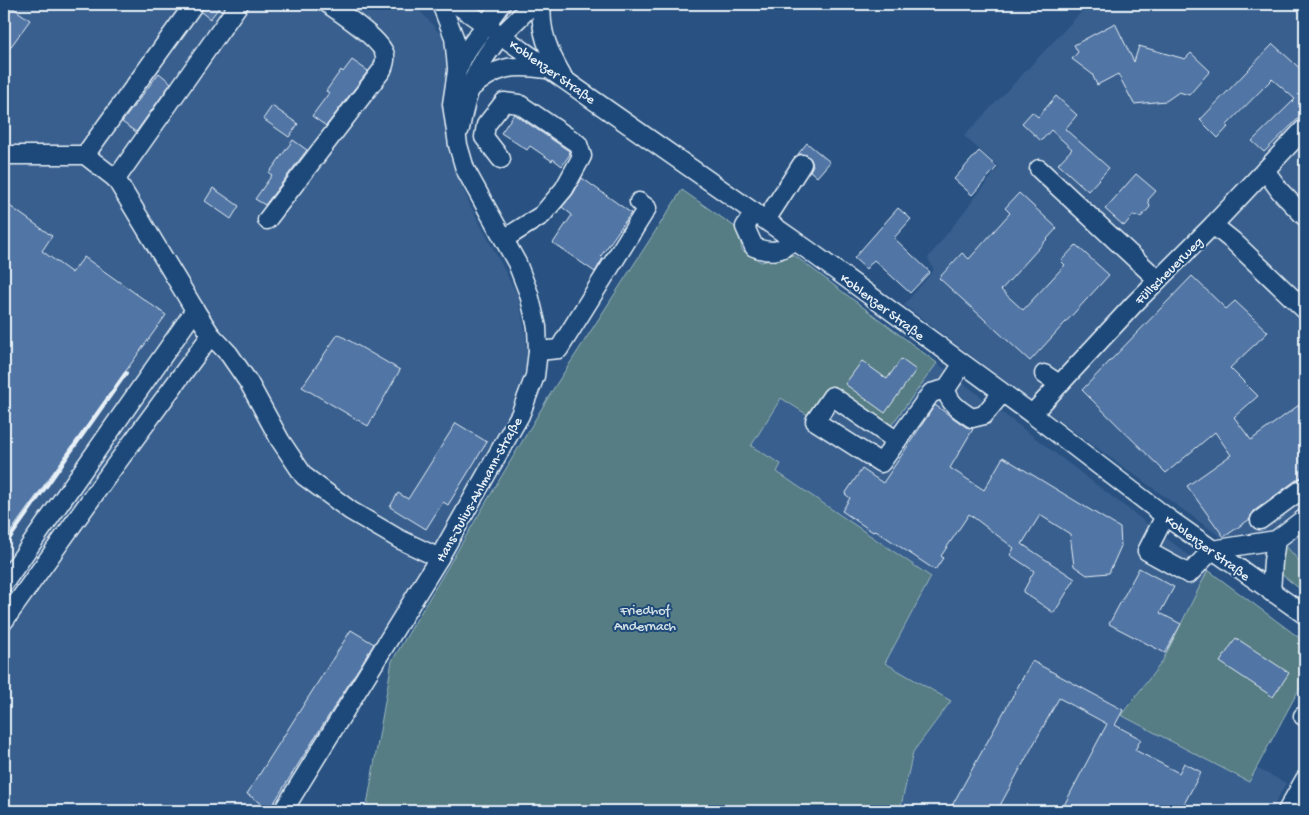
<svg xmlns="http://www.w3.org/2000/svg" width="1309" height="815" font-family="'Gochi Hand',sans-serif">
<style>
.built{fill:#395f8e}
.green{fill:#557d83;stroke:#9eb7be}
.building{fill:#5174a4;stroke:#e8f1f8}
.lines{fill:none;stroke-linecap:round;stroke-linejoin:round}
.minor-casing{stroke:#e8f1f8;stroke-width:21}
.minor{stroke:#1f4a7a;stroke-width:18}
.rail{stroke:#e8f1f8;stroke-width:4}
.labels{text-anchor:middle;stroke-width:4;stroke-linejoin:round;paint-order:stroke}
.street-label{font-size:14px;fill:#e8f1f8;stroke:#1f4a7a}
.park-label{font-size:14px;fill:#d2e0e6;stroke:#1f4a7a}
</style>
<rect width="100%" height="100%" fill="#295282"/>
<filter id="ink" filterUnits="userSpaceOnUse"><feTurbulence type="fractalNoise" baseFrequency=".02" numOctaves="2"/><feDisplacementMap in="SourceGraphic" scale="10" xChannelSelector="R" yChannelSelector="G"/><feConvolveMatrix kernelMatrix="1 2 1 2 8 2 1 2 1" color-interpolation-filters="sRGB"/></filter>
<g filter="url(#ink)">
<g class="built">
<path d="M4 4H409L422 13 443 37 447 81 448 153 470 205 518 296 526 337 527 358 521 387 511 413 394 616 272 811H4Z"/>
<path d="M1089 4H1305V508L1271 533 1221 537 1033 402 904 305 934 270 928 258 999 167 964 136Z"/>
<path d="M937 363 1208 570 1162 662 1123 710 1249 782 1256 768 1286 783 1271 811H902L901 806 913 752 951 701 885 663 931 577 777 472 781 464 751 446 781 398 828 389 890 427Z"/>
<path d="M1305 529V593L1282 550Z"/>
</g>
<g class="green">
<path d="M682 190 738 229 742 250 761 262 794 255 937 363 890 427 828 389 811 417 781 398 751 446 781 464 777 472 931 577 885 663 951 701 913 752 901 806 902 811H366L392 661 552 391Z"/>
<path d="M1286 546 1298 560 1305 562V593L1281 574 1282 550Z"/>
<path d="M1208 570 1305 642V678L1249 782 1121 715 1162 662Z"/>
</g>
<g class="building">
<path d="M4 4H7L30 20 4 56Z"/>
<path d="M206 4H213L219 8 210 19 201 12Z"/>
<path d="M1115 23 1134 62 1139 46 1185 59 1191 53 1210 71 1189 95 1179 92 1166 101 1134 104 1118 74 1097 85 1092 74 1072 59 1078 52 1074 45Z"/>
<path d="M1273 44 1305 73V112L1264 152 1252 141 1295 99 1272 79 1226 126 1228 127 1218 138 1200 120Z"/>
<path d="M352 60 368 71 326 126 312 116 329 93 326 91 341 70 343 72Z"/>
<path d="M159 73 171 83 136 132 122 122Z"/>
<path d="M1056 96 1077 115 1065 129 1109 168 1088 191 1058 164 1072 149 1051 130 1041 141 1022 123 1032 112 1038 117Z"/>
<path d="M272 106 298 124 289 137 263 119Z"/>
<path d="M514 114 569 151 570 154 562 166 553 159 552 161 530 146 527 150 501 133Z"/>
<path d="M293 140 307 150 265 205 255 199 272 175 269 173Z"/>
<path d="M807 143 830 162 817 177 810 171 813 165 811 159 807 155 798 154Z"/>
<path d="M979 151 997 167 972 195 954 179Z"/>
<path d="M1136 174 1156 191 1148 200 1150 207 1141 217 1133 215 1124 226 1105 209Z"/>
<path d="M582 178 631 213 601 256 603 258 595 272 553 243 572 215 562 207 573 194Z"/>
<path d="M213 188 239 206 231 219 205 201Z"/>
<path d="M1019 193 1057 228 1001 290 1023 310 1065 265 1061 261 1076 245 1109 275 1030 361 939 278 962 253 969 259 1010 213 1005 208Z"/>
<path d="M4 202 52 236 42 251 72 273 84 257 166 315 4 541Z"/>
<path d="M898 208 911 219 894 238 930 272 910 293 874 260 866 269 854 258Z"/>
<path d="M1192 276 1226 309 1235 301 1268 332 1230 368 1258 396 1234 417 1251 440 1299 405 1305 413V477L1299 478 1254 511 1250 519 1224 537 1187 486 1231 455 1215 432 1166 473 1082 390Z"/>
<path d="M338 334 400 370 368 426 302 387Z"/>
<path d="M901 359 916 370 885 413 845 384 862 361 887 379Z"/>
<path d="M935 405 966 427 973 429 950 468 984 490 1003 457 1120 528 1121 546 1109 573 1087 575 1074 566 1070 534 1040 515 1022 544 1075 579 1054 613 1023 592 1034 571 1010 555 1014 548 969 514 941 556 943 558 935 570 875 530 873 532 842 511 850 498 845 494 862 469 883 483Z"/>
<path d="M456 423 487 442 448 505 443 502 426 529 390 507 398 493 408 499Z"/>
<path d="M1139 568 1174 587 1160 613 1181 624 1165 653 1109 624Z"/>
<path d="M351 630 374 644 270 809 247 794Z"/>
<path d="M1236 638 1289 673 1273 697 1220 662Z"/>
<path d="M1032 661 1123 710 1115 725 1141 739 1135 750 1179 773 1184 763 1201 772 1184 804 1199 811H1061L1107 724 1059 698 997 811H949Z"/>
</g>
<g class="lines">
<defs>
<g id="minor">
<path d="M441 4 454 37 457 68"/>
<path d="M456 4 808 250 1032 414 1165 516 1305 615"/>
<path d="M542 4C539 30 549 53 562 75"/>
<path d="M470 89C496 66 513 64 547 69"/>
<path d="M460 129C466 93 477 62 502 35 512 24 523 15 532 4"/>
<path d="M4 155H85L116 179"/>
<path d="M85 155 194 4"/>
<path d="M501 159 484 137 486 125 504 102 519 104 578 144 582 156 564 189 542 215 504 239"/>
<path d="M1039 169 1158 280"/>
<path d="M1265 170 1280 191 1305 217"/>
<path d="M754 212 745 227 754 247C770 253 781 253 793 240"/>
<path d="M267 220 382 70C384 65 386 61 385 55 381 39 342 14 328 4"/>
<path d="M766 220 802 164"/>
<path d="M1213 225 1233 241 1305 310"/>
<path d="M195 310 211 335 229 354 249 383 280 440 304 476 351 511 399 539 439 558"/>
<path d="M538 351 559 349 647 208 639 202"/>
<path d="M1044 374 1059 384"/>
<path d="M946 389C949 404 960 410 972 418L984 415 1002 393"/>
<path d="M1032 414 1135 303 1213 225 1305 128"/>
<path d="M897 441 832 396 815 421 881 463 931 393 946 389 962 365"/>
<path d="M1165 516 1147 551 1189 574 1212 550 1276 540 1305 518"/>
<path d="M1260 520 1305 487"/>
<path d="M4 583 195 310 116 179 239 4"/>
<path d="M1271 592 1273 561 1276 540"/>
<path d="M4 621 111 471 211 335"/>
<path d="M1303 716 1305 717"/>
<path d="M283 811 439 558 520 415 535 376 538 351 537 327 529 294 517 263 465 169 458 145 452 104 457 71 465 53 501 4"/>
<path d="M1287 811 1305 779"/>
</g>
</defs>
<use href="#minor" class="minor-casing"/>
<use href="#minor" class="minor"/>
<path class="rail" d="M4 546 126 373"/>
</g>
</g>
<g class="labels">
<g class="street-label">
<text transform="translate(553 71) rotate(35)" y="5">Koblenzer Straße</text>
<text transform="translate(1168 270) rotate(-45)" y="5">Füllscheuerweg</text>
<text transform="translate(883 306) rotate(37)" y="5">Koblenzer Straße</text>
<text transform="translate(478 489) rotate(-61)" y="5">Hans-Julius-Ahlmann-Straße</text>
<text transform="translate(1208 547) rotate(36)" y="5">Koblenzer Straße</text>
</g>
<g class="park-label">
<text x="645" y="614">Friedhof<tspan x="645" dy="16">Andernach</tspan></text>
</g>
</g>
<rect width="1309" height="815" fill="none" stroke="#1f4a7a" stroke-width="20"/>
<rect x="10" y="10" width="1289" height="795" fill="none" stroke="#e8f1f8" stroke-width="2" filter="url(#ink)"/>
</svg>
